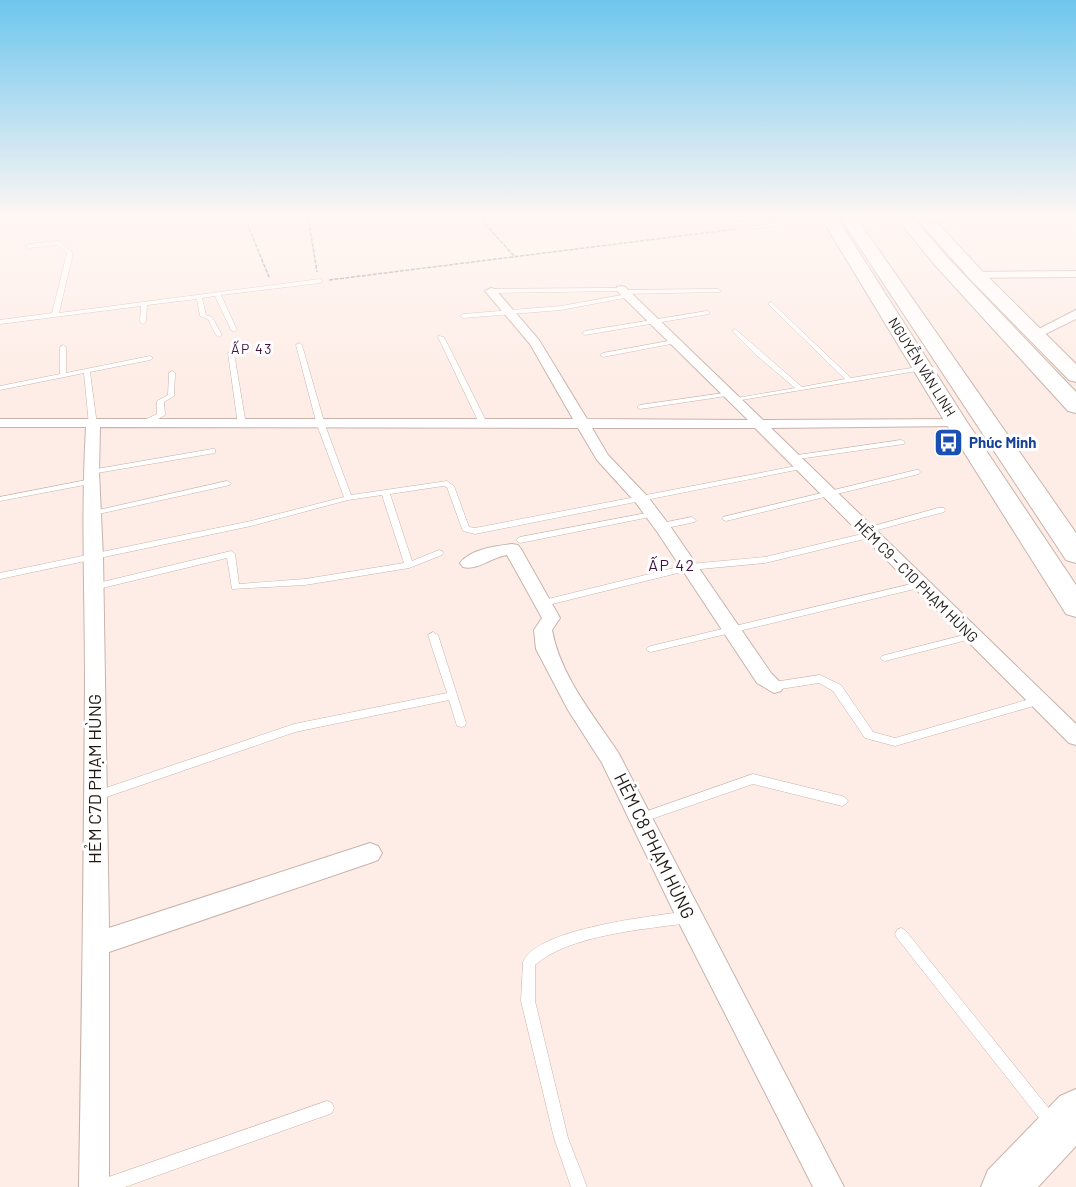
<svg xmlns="http://www.w3.org/2000/svg" width="1076" height="1187" font-family="Barlow,sans-serif">
<style>
.lines{fill:none;stroke-linecap:round;stroke-linejoin:round}
.service-casing{stroke:#c8b3ab;stroke-width:1}
.minor-casing{stroke:#c8b3ab;stroke-width:2}
.primary-casing{stroke:#c8b3ab;stroke-width:2}
.trunk-casing{stroke:#c8b3ab;stroke-width:2}
.path{stroke:#938783;stroke-width:1.5;stroke-dasharray:4 1.5;stroke-linecap:butt}
.service{fill:#fff;fill-rule:evenodd}
.minor{fill:#fff;fill-rule:evenodd}
.primary{fill:#fff;fill-rule:evenodd}
.trunk{fill:#fff;fill-rule:evenodd}
.labels{text-anchor:middle;stroke-width:6;stroke-linejoin:round;paint-order:stroke}
.far-neighbourhood-label{font-size:14px;letter-spacing:1.5px;fill:#431141;stroke:#fff}
.far-street-label{font-size:14px;fill:#1e1714;stroke:#fff}
.transit-label{font-size:15px;font-weight:bold;fill:#164399;stroke:#fff;text-anchor:start}
.street-label{font-size:15px;fill:#1e1714;stroke:#fff}
.neighbourhood-label{font-size:16px;letter-spacing:1.5px;fill:#431141;stroke:#fff}
.near-street-label{font-size:18px;fill:#1e1714;stroke:#fff}
</style>
<rect width="100%" height="100%" fill="#feede7"/>
<g class="lines">
<defs>
<g id="service">
<path d="M824 216 830 217 747 230 744 228Z"/>
<path d="M58 241 73 253 59 313 320 279 323 281 320 283 221 295 237 330 234 332 231 330 215 296 202 298 206 315 212 317 222 335 219 337 216 335 208 319 200 316 197 299 147 305 146 322 143 324 140 322 141 306 0 324V320L52 313 67 253 57 245 29 248 26 246 29 244Z"/>
<path d="M623 288 624 289 621 291 491 293 488 291 491 289Z"/>
<path d="M718 289 721 291 720 292 623 294 620 292 623 290Z"/>
<path d="M628 294 631 296 630 297 561 310 463 318 460 316 463 314 561 306Z"/>
<path d="M771 302 851 378 923 366 926 368 923 370 735 401 734 400 737 398 795 388 755 354 732 331 735 329 802 387 845 379 769 305V303Z"/>
<path d="M707 311 709 312V314L585 335 582 333 585 331Z"/>
<path d="M439 336 444 337 488 425 487 427H481L480 425 438 337Z"/>
<path d="M674 340 677 342 676 343 603 357 600 355 603 353Z"/>
<path d="M299 343 302 345 325 425 351 495 447 481 454 486 469 527 475 528 801 465 805 467 801 469 475 534 463 531 462 529 447 487 443 486 390 494 412 561 439 550 442 551 443 553 442 555 409 568 305 585 232 589 227 558 94 590 90 587 94 584 231 551 235 554 239 584 305 579 404 563 382 495 348 500 251 526 0 579V573L251 521 344 497 317 425 296 345Z"/>
<path d="M63 345 66 347V373L150 356 153 358 150 360 90 372 97 425 93 427 89 425 84 373 0 390V386L60 374V347Z"/>
<path d="M231 351 234 353 246 425 242 427 238 425 228 353Z"/>
<path d="M172 371 175 373 174 396 164 402 165 415 146 426H140V422L157 414V401L168 395 169 373Z"/>
<path d="M731 392 733 393V395L640 409 637 407 640 405Z"/>
<path d="M901 440 905 442 904 444 791 460 787 458 791 456Z"/>
<path d="M212 449H215V453L91 474 87 472 91 470Z"/>
<path d="M916 470H919L920 472 919 474 726 521 722 519 723 517Z"/>
<path d="M92 479 96 481 95 483 0 501V497Z"/>
<path d="M227 481 231 483 230 485 94 515 90 513 94 511Z"/>
<path d="M938 508H944L945 510 944 512 870 532 874 535 873 537 765 563 690 570 544 606 539 603 544 600 690 564 765 557 866 533 862 531 863 529Z"/>
<path d="M652 512 656 514 655 516 520 543 516 540 520 537Z"/>
<path d="M692 517 696 520 695 522 662 529 658 526 662 523Z"/>
<path d="M920 582 924 585 923 587 651 652 648 651 646 649 648 647 651 646Z"/>
<path d="M433 632 438 635 466 723 465 726 461 727 457 726 449 700 295 732 98 800 94 798 92 795 94 792 294 724 447 693 428 635Z"/>
<path d="M972 633 975 634 977 636 975 638 885 661 882 660 880 658 882 656 885 655Z"/>
<path d="M820 675 841 685 873 732 895 738 1037 697 1041 698 1042 701 1041 704 1037 705 895 746 865 738 833 691 819 683 774 690 770 689 769 686 770 683 774 682Z"/>
<path d="M753 774 842 796 846 798 848 801 846 804 842 806 753 784 640 823 636 821 634 818 636 815Z"/>
<path d="M689 911 693 913 695 917 693 921 689 923C646 929 568 935 535 965V1001L568 1138 587 1187H571L554 1138 521 1001 523 962C537 928 654 916 689 911Z"/>
<path d="M901 928 905 930 1056 1117 1058 1122 1056 1127 1051 1129 1046 1127 897 938 895 934 897 930Z"/>
<path d="M327 1101 332 1103 334 1108 332 1113 327 1115 125 1187H95L98 1182 103 1179Z"/>
</g>
<g id="minor">
<path d="M0 216H7L8 217 0 222Z"/>
<path d="M1076 271V277L976 278 970 275 976 272Z"/>
<path d="M621 286 625 287 763 420 961 419 963 422 956 426 771 428 1076 724V745L1069 743 755 428H592L608 455 648 497 670 526 771 673 784 686 781 691 774 693 757 683 658 533 636 503 597 460 578 428 100 427 99 472 103 557 109 928 370 843 378 846 382 853 378 860 370 863 109 952V1187H79C82 1019 84 850 85 682 85 597 81 512 86 427H0V419H573L530 344 485 291 491 288 495 289 539 340 587 419 748 420 617 291V287Z"/>
<path d="M1076 310V319L1039 337 1035 338 1029 334Z"/>
<path d="M512 544 518 545 521 549 560 618 552 630C560 675 593 715 618 752L844 1187H813L680 925 602 763 568 710 536 649 534 630 542 618 507 555C492 557 477 571 463 567L460 563C471 549 496 546 512 544Z"/>
</g>
<g id="primary">
<path d="M820 216H836L967 422 1076 585V617L1066 614 945 422Z"/>
<path d="M914 216H931L982 271 1076 364V382L1069 380 970 279Z"/>
<path d="M1076 1089V1146L1038 1187H981L988 1170 1060 1096Z"/>
</g>
<g id="trunk">
<path d="M839 216H855L1076 533V563L1066 560Z"/>
<path d="M895 216H912L946 256 1076 392V413L1068 411 934 264Z"/>
</g>
</defs>
<use href="#service" class="service-casing"/>
<use href="#minor" class="minor-casing"/>
<use href="#primary" class="primary-casing"/>
<use href="#trunk" class="trunk-casing"/>
<g class="path">
<path d="M308 216 317 272"/>
<path d="M478 216 515 257"/>
<path d="M731 216 740 223"/>
<path d="M247 223 269 277"/>
<path d="M329 280 736 229"/>
</g>
<use href="#service" class="service"/>
<use href="#minor" class="minor"/>
<use href="#primary" class="primary"/>
<use href="#trunk" class="trunk"/>
</g>
<linearGradient id="sky" x2="0" y2="1"><stop stop-color="#6dc6ee"/><stop offset="0.57" stop-color="#fff7f4"/><stop offset="1" stop-color="#fff7f4" stop-opacity="0"/></linearGradient>
<rect width="1076" height="382" fill="url(#sky)"/>
<defs>
<symbol id="bus-square" viewBox="-11 -11 22 22"><rect x="-9" y="-9" width="18" height="18" rx="4" fill="#1a4fb4" stroke="#fff"/><path d="M-5-6H5V4H4V6H2V4H-2V6H-4V4H-5ZM-3.5-4V0h7V-4ZM-3.5 1.2v1.5H-2V1.2ZM2 1.2v1.5H3.5V1.2Z" fill="#fff"/></symbol>
</defs>
<g fill-rule="evenodd">
<use href="#bus-square" x="932" y="426" width="33" height="33"/>
</g>
<g class="labels">
<g class="far-neighbourhood-label">
<text x="252" y="354">ẤP 43</text>
</g>
<g class="far-street-label">
<text transform="translate(922 367) rotate(58)" y="5">NGUYỄN VĂN LINH</text>
</g>
<g class="transit-label">
<text x="969" y="448">Phúc Minh</text>
</g>
<g class="street-label">
<text transform="translate(916 581) rotate(45)" y="5">HẺM C9 - C10 PHẠM HÙNG</text>
</g>
<g class="neighbourhood-label">
<text x="672" y="571">ẤP 42</text>
</g>
<g class="near-street-label">
<text transform="translate(95 779) rotate(-90)" y="6">HẺM C7D PHẠM HÙNG</text>
<text transform="translate(654 846) rotate(64)" y="6">HẺM C8 PHẠM HÙNG</text>
</g>
</g>
</svg>
